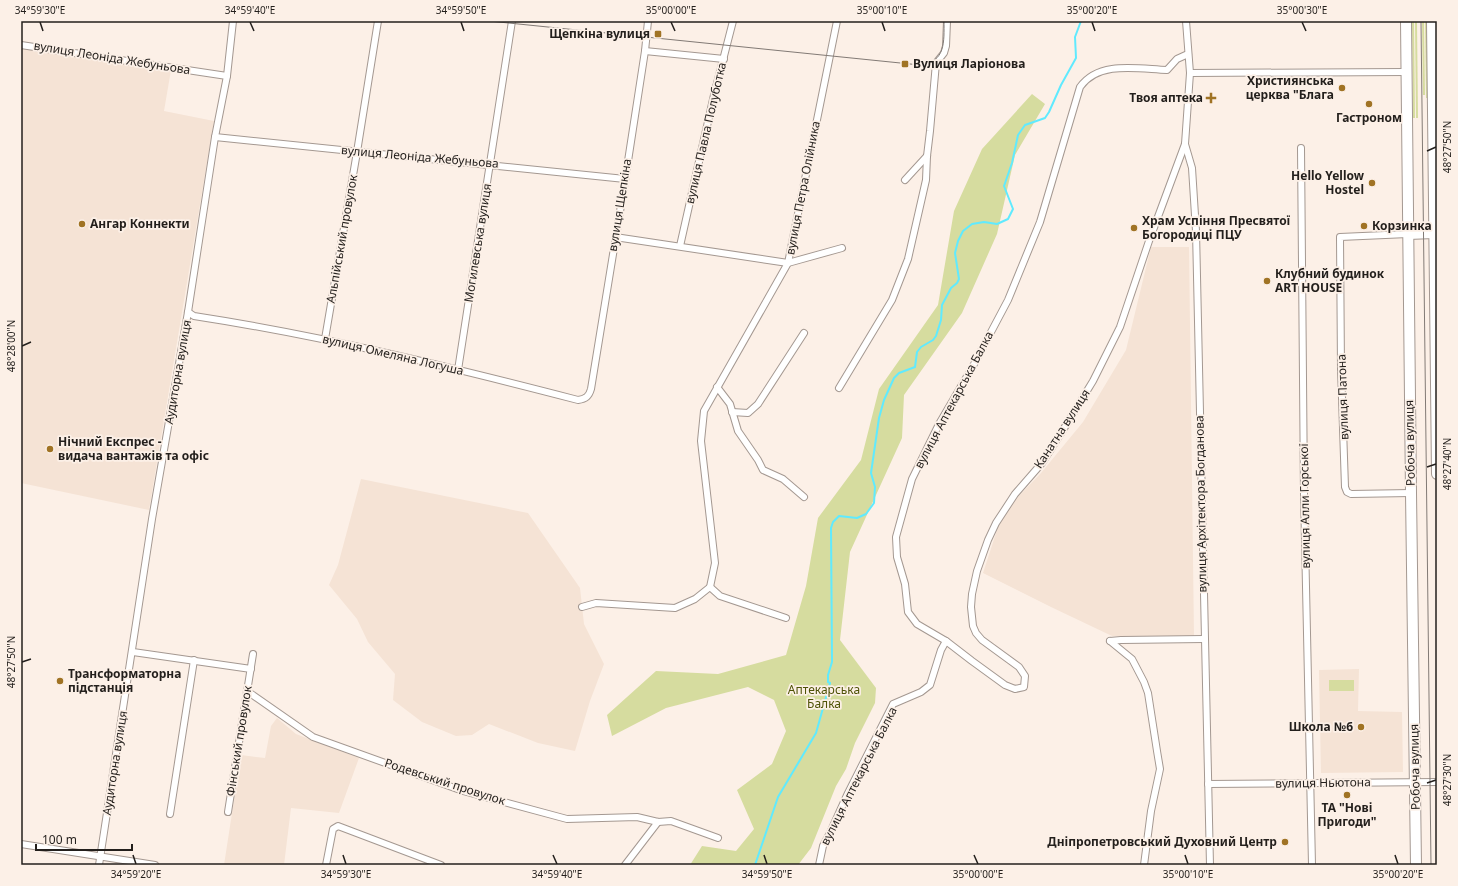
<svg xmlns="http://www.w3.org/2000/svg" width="1458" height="886" font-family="'Noto Sans',sans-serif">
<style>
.built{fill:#f5e3d5}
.green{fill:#d6dc9f}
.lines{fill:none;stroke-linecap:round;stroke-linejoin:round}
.stream{stroke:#60eafe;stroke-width:2}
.minor-casing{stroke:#a49891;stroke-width:8}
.primary-casing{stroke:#a49891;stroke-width:12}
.minor{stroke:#fff;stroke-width:6}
.primary{stroke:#fff;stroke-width:10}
.tram{stroke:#827a75;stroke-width:1}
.ticks{fill:none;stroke:#231f1c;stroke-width:1.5}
.poi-dot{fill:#a07324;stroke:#fcf0e7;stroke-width:1.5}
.labels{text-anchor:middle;stroke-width:3.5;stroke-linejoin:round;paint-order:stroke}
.poi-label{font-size:12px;font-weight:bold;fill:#231f1c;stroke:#fcf0e7;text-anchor:start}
.street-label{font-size:12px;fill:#231f1c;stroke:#fcf0e7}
.park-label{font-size:12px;fill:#4e5206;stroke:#fcf0e7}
.neatline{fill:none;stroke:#231f1c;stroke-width:1.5}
.ticks-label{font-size:10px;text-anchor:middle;fill:#231f1c}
</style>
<rect width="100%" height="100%" fill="#fcf0e7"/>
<g class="built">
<path d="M21 48 171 70 164 111 214 121 149 510 21 483Z"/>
<path d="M1151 247H1189L1194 636H1112L1051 607 983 573 998 527 1014 501 1041 473 1083 422 1126 350Z"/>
<path d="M361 479 528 513 580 588 584 624 604 664 590 701 575 751 538 743 489 724 472 735 456 736 422 722 393 700 395 674 368 642 357 619 329 585 338 565Z"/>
<path d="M1359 669 1358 711 1402 712 1403 772 1321 773 1319 670Z"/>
<path d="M277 718 296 734 359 758 339 813 291 808 284 865H224L241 755 265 758 271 726Z"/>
</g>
<g class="green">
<path d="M1412 21H1414L1415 118H1413Z"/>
<path d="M1415 21H1417L1418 118H1416Z"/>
<path d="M1422 21H1424L1425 95H1423Z"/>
<path d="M1425 21H1427V98H1426Z"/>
<path d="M1032 94 1045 104 1015 155 997 234 962 313 904 395 902 438 850 552 840 640 876 688 875 703 855 743 846 769 836 786 811 848 798 865H690L702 846 736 851 754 829 737 790 772 764 786 731 774 700 748 687 666 708 612 736 607 715 656 671 718 674 786 655 806 586 818 518 861 460 879 389 938 305 954 211 982 149Z"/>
<rect x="1329" y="680" width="25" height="11"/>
</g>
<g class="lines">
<path class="stream" d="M755 865 778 797 816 733 830 683 828 682V675L832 662 831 528 833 522 839 516 857 518 866 514 874 503 875 487 871 473 879 418 884 400 894 378 899 373 915 367 917 352 921 347 933 340 936 336 941 320 942 305 951 288 957 283 959 279 955 253 958 241 963 231 972 224 984 222 997 224 1008 219 1013 209 1004 186 1012 163 1018 135 1025 125 1045 118 1049 112 1061 85 1076 58 1075 37 1081 21"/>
<defs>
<g id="minor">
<path d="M21 45 227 76"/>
<path d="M645 51 724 59"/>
<path d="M1190 73 1406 72"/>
<path d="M215 137 625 179"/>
<path d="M1185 144 1192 168 1196 231 1210 865"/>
<path d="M1301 148 1304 494 1312 865"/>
<path d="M905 180 927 156"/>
<path d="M1408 234 1340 237 1341 369 1345 487 1347 492 1351 494 1411 493"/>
<path d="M615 237 788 263 842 248"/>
<path d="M680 246 714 95 733 21"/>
<path d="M188 312 194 316C324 336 451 367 578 400 586 399 589 396 591 389L624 187 645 51 648 21"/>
<path d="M325 339 357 152 378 21"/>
<path d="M458 370 512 21"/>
<path d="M717 387 730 404 738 431 758 460 763 470 783 479 804 497"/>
<path d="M839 388 892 300 908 259 926 180 927 156 930 131 936 63 944 53 946 46 947 21"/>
<path d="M732 412 748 413 758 404 804 333"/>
<path d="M710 587 720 596 786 618"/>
<path d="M582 607 596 603 675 608 695 599 710 587 715 563 701 441 704 411 788 263 837 21"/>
<path d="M946 641 972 661 1005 685 1015 689 1024 687 1025 676 1019 667 982 640 976 633 973 626 971 607 972 594 977 571 988 540 996 523 1015 494 1042 463 1068 422 1093 381 1120 327 1149 241 1185 144 1190 73 1186 21"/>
<path d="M1110 641 1132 659 1144 682 1148 693 1157 751 1160 769 1151 811 1144 865"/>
<path d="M1110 641 1121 640 1204 639"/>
<path d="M133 652 251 669"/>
<path d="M247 691 313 737 463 791 567 819 637 817 658 822 671 821 718 838"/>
<path d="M1208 784 1437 782"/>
<path d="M228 812 253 654"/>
<path d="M170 814 194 660"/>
<path d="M21 844 155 865"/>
<path d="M99 865 152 519 188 312 215 137 227 76 233 21"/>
<path d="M326 865 333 829 338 826 441 865"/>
<path d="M625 865 658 822"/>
<path d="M819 865 823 846 830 833 848 793 893 704 921 692 930 685 941 650 946 641 917 624 908 612 905 584 897 557 896 537 912 479 939 424 973 366 1008 300 1040 222 1080 87C1099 60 1139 69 1167 70L1177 59 1188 54"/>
</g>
<g id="primary">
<path d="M1406 21 1411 493 1416 865"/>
<path d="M1432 21 1437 474"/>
<path d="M1408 234 1434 233"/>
</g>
</defs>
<use href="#minor" class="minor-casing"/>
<use href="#primary" class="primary-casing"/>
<use href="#minor" class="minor"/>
<use href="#primary" class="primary"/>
<g class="tram">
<path d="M489 21 920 65C946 62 944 42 944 21"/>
<path d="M1421 21 1431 865"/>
</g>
</g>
<path class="ticks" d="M40 22 43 31M250 22 254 31M461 22 464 31M671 22 675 31M882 22 885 31M1092 22 1095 31M1302 22 1306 31M1427 151 1436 147M22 346 31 342M1427 467 1436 464M22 662 31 659M1427 783 1436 780M133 855 136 864M343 855 346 864M553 855 557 864M764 855 767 864M974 855 978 864M1185 855 1188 864M1395 855 1398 864"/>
<g class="poi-dot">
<rect x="654" y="30" width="8" height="8" rx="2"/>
<rect x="901" y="60" width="8" height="8" rx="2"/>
<circle cx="1342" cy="88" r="4"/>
<path d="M1209 92h4v4h4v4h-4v4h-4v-4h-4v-4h4z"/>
<circle cx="1369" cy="104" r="4"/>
<circle cx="1372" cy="183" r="4"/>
<circle cx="82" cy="224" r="4"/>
<circle cx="1364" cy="226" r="4"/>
<circle cx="1134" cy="228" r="4"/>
<circle cx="1267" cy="281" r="4"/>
<circle cx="50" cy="449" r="4"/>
<circle cx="60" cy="681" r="4"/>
<circle cx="1361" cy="727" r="4"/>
<circle cx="1347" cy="795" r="4"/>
<circle cx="1285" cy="842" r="4"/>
</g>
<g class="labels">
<g class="poi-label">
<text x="650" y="38" text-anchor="end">Щепкіна вулиця</text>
<text x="913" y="68">Вулиця Ларіонова</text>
<text x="1334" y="85" text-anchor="end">Християнська<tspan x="1334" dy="14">церква "Блага</tspan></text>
<text x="1203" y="102" text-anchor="end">Твоя аптека</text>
<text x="1369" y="122" text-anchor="middle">Гастроном</text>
<text x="1364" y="180" text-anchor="end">Hello Yellow<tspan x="1364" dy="14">Hostel</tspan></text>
<text x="1142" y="225">Храм Успіння Пресвятої<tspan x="1142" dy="14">Богородиці ПЦУ</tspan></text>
<text x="90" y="228">Ангар Коннекти</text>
<text x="1372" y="230">Корзинка</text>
<text x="1275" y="278">Клубний будинок<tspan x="1275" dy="14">ART HOUSE</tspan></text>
<text x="58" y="446">Нічний Експрес -<tspan x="58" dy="14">видача вантажів та офіс</tspan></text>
<text x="68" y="678">Трансформаторна<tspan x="68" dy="14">підстанція</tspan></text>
<text x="1353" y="731" text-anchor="end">Школа №6</text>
<text x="1347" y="812" text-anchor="middle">ТА "Нові<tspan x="1347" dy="14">Пригоди"</tspan></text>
<text x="1277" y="846" text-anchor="end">Дніпропетровський Духовний Центр</text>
</g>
<g class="street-label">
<text transform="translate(112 58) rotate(9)" y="4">вулиця Леоніда Жебуньова</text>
<text transform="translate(706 133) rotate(-77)" y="4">вулиця Павла Полуботка</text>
<text transform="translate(420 157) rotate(5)" y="4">вулиця Леоніда Жебуньова</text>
<text transform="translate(803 188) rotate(-79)" y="4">вулиця Петра Олійника</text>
<text transform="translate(620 205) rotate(-81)" y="4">вулиця Щепкіна</text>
<text transform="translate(342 239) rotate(-80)" y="4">Альпійський провулок</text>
<text transform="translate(478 243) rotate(-81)" y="4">Могилевська вулиця</text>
<text transform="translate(393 355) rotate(13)" y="4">вулиця Омеляна Логуша</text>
<text transform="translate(178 372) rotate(-80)" y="4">Аудиторна вулиця</text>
<text transform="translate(1343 397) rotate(-92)" y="4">вулиця Патона</text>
<text transform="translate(954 400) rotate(-62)" y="4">вулиця Аптекарська Балка</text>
<text transform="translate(1062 429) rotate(-57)" y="4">Канатна вулиця</text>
<text transform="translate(1410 443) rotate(-91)" y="4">Робоча вулиця</text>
<text transform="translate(1201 504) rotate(-91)" y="4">вулиця Архітектора Богданова</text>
<text transform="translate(1305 506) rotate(-91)" y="4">вулиця Алли Горської</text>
<text transform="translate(239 741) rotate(-81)" y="4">Фінський провулок</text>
<text transform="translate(115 763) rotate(-81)" y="4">Аудиторна вулиця</text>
<text transform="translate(1415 767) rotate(-91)" y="4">Робоча вулиця</text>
<text transform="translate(859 776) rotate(-63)" y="4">вулиця Аптекарська Балка</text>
<text transform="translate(445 782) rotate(18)" y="4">Родевський провулок</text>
<text transform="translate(1323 783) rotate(-1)" y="4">вулиця Ньютона</text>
</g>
<g class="park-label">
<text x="824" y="694">Аптекарська<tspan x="824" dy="14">Балка</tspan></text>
</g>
</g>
<rect width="1458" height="886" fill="none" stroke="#fcf0e7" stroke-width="44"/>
<path d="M36 844v6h96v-6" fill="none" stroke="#231f1c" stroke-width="2"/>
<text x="42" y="844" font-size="12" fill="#231f1c" stroke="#fcf0e7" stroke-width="3" paint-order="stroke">100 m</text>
<rect x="22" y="22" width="1414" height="842" class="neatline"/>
<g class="ticks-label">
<text x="40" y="14">34°59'30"E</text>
<text x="250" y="14">34°59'40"E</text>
<text x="461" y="14">34°59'50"E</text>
<text x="671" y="14">35°00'00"E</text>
<text x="882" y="14">35°00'10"E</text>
<text x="1092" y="14">35°00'20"E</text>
<text x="1302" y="14">35°00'30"E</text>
<text transform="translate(1447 147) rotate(-90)" y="4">48°27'50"N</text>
<text transform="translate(11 346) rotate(-90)" y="4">48°28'00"N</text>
<text transform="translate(1447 464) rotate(-90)" y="4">48°27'40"N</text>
<text transform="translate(11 662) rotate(-90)" y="4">48°27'50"N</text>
<text transform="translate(1447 780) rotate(-90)" y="4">48°27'30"N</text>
<text x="136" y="878">34°59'20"E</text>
<text x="346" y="878">34°59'30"E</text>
<text x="557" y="878">34°59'40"E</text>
<text x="767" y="878">34°59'50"E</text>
<text x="978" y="878">35°00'00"E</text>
<text x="1188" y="878">35°00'10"E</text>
<text x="1398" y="878">35°00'20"E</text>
</g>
</svg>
